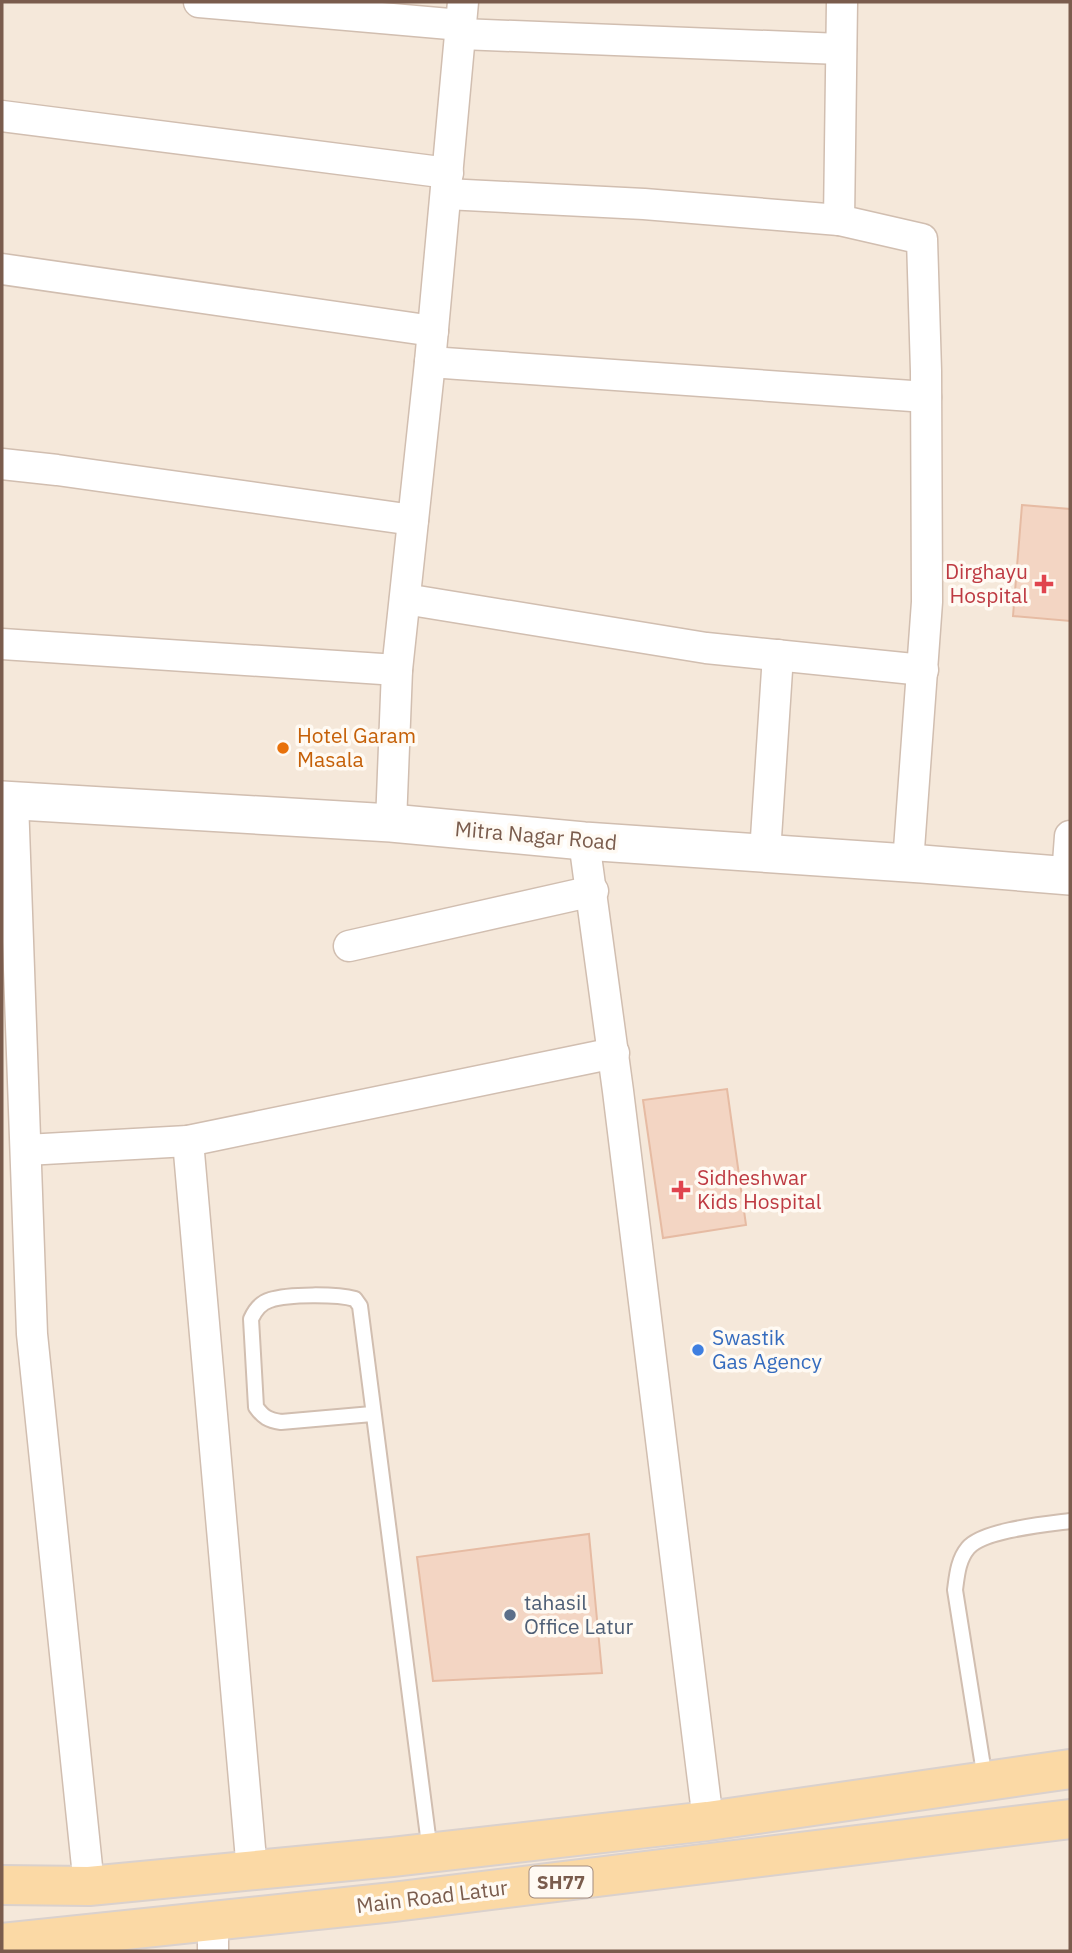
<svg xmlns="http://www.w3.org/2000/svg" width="1072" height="1953" font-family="'IBM Plex Sans',sans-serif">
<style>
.residential{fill:#f5e8da}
.building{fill:#f3d5c3;stroke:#e6bba3;stroke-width:2}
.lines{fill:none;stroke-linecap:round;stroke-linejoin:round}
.service-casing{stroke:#d1beb0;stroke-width:18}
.minor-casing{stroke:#d1beb0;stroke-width:33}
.tertiary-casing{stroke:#d1beb0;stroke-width:40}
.primary-casing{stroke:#dad1cd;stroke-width:42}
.service{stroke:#fff;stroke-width:14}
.minor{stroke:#fff;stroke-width:30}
.tertiary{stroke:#fff;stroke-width:37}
.primary{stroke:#fbd9a5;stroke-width:38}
.health-dot{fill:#e0444e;stroke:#fffaf3;stroke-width:2.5}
.food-dot{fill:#e8710a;stroke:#fffaf3;stroke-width:2.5}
.shop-dot{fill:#3f7fe0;stroke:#fffaf3;stroke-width:2.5}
.service-dot{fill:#5c6f8a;stroke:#fffaf3;stroke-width:2.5}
.labels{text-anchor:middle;stroke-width:7;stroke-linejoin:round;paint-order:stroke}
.shield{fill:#fffaf3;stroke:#a28b7f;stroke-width:2}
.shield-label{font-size:19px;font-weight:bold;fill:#7a5c4d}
.health-label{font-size:21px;fill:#be3a42;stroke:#fffaf3;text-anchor:end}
.food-label{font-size:21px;fill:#c56008;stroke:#fffaf3;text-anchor:start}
.street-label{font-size:21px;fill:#7a5c4d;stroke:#fffaf3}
.shop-label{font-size:21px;fill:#366cbe;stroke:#fffaf3;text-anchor:start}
.service-label{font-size:21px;fill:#4e5e75;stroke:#fffaf3;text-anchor:start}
</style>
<rect width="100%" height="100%" fill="#fdf6ec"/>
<rect class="residential" x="2" y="2" width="1068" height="1949"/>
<g class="building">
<path d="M1022 505 1070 509V621L1013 616Z"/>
<path d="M727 1089 746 1225 663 1238 643 1100Z"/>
<path d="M589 1534 602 1673 433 1681 417 1557Z"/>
</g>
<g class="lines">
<defs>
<g id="service">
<path d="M372 1414 281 1422C268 1420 263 1417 256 1407L251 1319C255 1310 260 1303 270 1300 288 1294 337 1294 355 1299L360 1306 430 1852"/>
<path d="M985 1779 955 1590C957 1575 958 1560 968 1548 983 1530 1047 1524 1070 1521"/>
</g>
<g id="minor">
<path d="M199 2 461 25"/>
<path d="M842 2 839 220 922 239 926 371 927 602 908 863"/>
<path d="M461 34 841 49"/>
<path d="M2 116 448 173"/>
<path d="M446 194 644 204 839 220"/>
<path d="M2 269 433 331"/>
<path d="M430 362 926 397"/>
<path d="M2 464 57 470 413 520"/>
<path d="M405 599 706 648 923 670"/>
<path d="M2 644 397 670"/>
<path d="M13 801 32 1334 89 1886"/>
<path d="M391 823 397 670 430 362 463 2"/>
<path d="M584 841 618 1091 708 1821"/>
<path d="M765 853 778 655"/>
<path d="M1067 876 1070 836"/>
<path d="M349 946 593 891"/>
<path d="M188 1141 252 1871"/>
<path d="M26 1150 188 1141 614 1053"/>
<path d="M213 1921V1951"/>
</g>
<path id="tertiary" d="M2 800 391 823 584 841 922 864 1070 876"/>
<g id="primary">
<path d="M2 1885 89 1886 392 1857 708 1821 1070 1769"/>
<path d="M2 1943 393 1902 1070 1819"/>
</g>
</defs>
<use href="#service" class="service-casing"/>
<use href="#minor" class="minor-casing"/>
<use href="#tertiary" class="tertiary-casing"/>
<use href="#primary" class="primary-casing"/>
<use href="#service" class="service"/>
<use href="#minor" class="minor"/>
<use href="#tertiary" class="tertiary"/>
<use href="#primary" class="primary"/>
</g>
<g class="health-dot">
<path d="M1040.5 573.5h7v7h7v7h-7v7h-7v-7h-7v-7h7z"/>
<path d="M677.5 1179.5h7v7h7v7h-7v7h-7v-7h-7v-7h7z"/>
</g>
<circle class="food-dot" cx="283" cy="748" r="7"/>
<circle class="shop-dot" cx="698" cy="1350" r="7"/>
<circle class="service-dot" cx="510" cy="1615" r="7"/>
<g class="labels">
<rect class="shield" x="529.5" y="1866.5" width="63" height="31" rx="5"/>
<g class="shield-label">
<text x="561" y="1889">SH77</text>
</g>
<g class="health-label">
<text x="1028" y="579">Dirghayu<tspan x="1028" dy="24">Hospital</tspan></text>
<text x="697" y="1185" text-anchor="start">Sidheshwar<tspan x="697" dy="24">Kids Hospital</tspan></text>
</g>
<g class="food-label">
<text x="297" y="743">Hotel Garam<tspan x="297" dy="24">Masala</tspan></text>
</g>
<g class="street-label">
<text transform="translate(536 836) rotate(5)" y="7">Mitra Nagar Road</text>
<text transform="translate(432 1897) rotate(-7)" y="7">Main Road Latur</text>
</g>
<g class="shop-label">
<text x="712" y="1345">Swastik<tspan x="712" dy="24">Gas Agency</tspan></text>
</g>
<g class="service-label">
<text x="524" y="1610">tahasil<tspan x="524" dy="24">Office Latur</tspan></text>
</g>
</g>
<rect width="1072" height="1953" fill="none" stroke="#7a5c4d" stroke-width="7"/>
</svg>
